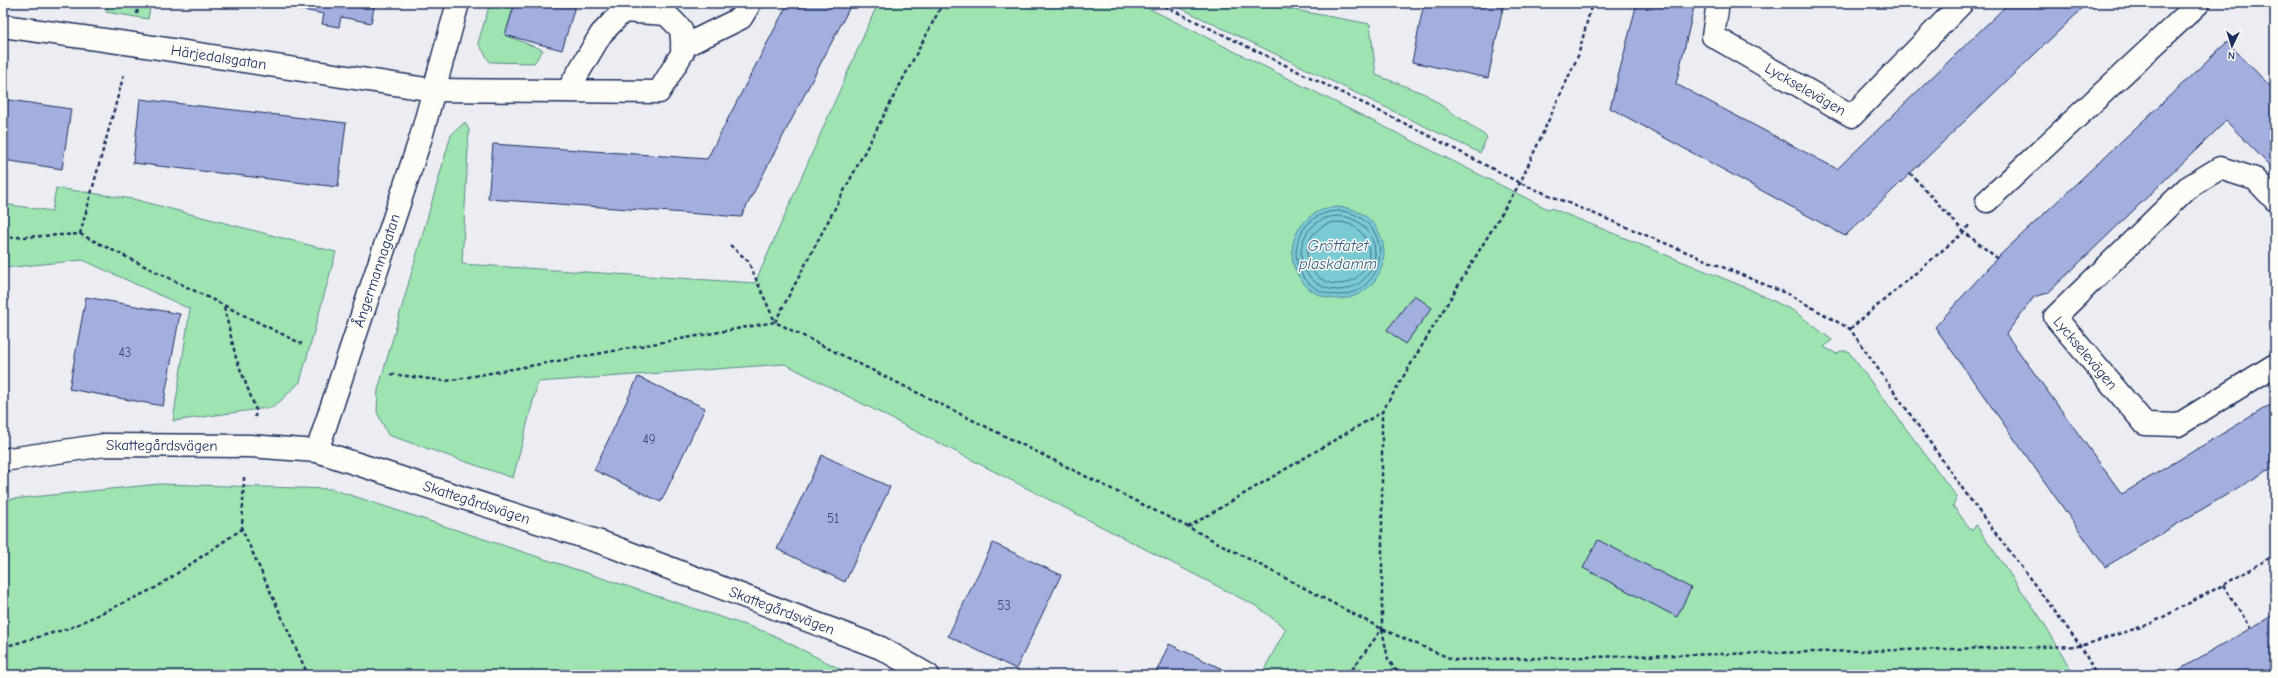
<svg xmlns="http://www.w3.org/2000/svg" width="2278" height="678" font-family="'Comic Neue',sans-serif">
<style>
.green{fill:#9ee4b1;stroke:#5c8a88}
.water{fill:#7acad4;stroke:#548ca5}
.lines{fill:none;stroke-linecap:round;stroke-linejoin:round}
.shore{stroke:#416d8d;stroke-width:1}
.building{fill:#a3afdf;stroke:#1b2f5e}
.minor-casing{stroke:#1b2f5e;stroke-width:25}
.path{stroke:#1b2f5e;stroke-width:2.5;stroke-dasharray:4 3;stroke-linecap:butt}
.minor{stroke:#fdfcf7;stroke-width:22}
.labels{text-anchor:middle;stroke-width:3;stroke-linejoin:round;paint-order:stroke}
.number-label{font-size:13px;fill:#3d4f7e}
.street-label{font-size:15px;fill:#1b2f5e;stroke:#fdfcf7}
.water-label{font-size:16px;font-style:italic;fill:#385e81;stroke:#fdfcf7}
</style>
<rect width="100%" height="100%" fill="#ebedf2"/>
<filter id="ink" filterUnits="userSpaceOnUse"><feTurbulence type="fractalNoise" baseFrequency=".025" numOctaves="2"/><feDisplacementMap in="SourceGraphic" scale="8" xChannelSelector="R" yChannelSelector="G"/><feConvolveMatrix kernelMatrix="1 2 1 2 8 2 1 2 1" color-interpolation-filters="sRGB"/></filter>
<g filter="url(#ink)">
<g class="green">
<path d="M108 3H151L148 19 106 12Z"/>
<path d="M490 3H515L505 35 543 50 534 63 490 62 478 43Z"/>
<path d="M878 3H1138L1548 209 1551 208 1747 288 1794 311 1832 340 1824 347 1837 354 1840 351H1848L1957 497 1953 506 1972 531 1976 525 2044 623 2074 675H1943L1941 672 1858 675H1261L1286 629 1258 607 785 364 538 382 513 478 388 435 377 412 378 390 451 135 465 122 469 130 462 264 755 283Z"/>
<path d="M1170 3H1257L1370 24 1376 75 1425 94 1487 137 1480 153Z"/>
<path d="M56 188 133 199 336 252 300 382 274 407 173 421 190 309 83 260 3 268V204L52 211Z"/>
<path d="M159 484 332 489 769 633 852 675H3V500Z"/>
</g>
<circle class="water" cx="1338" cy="253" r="46"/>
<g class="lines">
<g class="shore">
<circle cx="1338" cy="253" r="42"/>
<circle cx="1338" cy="253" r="37"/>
<circle cx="1338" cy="253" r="31"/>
</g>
</g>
<g class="building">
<path d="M211 3H229L228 8Z"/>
<path d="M263 3H375L371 23 341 17 339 27 322 24 324 14Z"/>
<path d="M515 3H576L562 50 505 35Z"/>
<path d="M788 3H852L741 217 488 199 493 144 707 159Z"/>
<path d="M1424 3H1504L1488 78 1412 62Z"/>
<path d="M1637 3H1695L1676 84 1837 169 2009 3H2088L1845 236 1610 108Z"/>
<path d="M2227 42 2275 91V171L2226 121 2048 293 2034 297 2006 334 2122 494 2275 402V466L2105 567 1935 327 1997 258Z"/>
<path d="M3 99 71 109 62 169 3 160Z"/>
<path d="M140 99 346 123 338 187 133 163Z"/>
<path d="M1414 295 1432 308 1405 344 1387 330Z"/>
<path d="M86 297 180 314 163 406 69 389Z"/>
<path d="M638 377 705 408 661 502 594 470Z"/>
<path d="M822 455 890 487 845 582 777 549Z"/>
<path d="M1598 540 1691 588 1677 617 1583 568Z"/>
<path d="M993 543 1061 575 1016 669 948 636Z"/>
<path d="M2275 614V675H2177L2175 672Z"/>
<path d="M1169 644 1235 675H1155Z"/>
</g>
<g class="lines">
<defs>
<g id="minor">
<path id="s1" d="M1718 3 1713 36 1852 116 1962 3"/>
<path id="s2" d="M3 26 133 44 433 90 659 92 683 52 681 29 666 14 623 11 601 34 568 90"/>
<path d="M682 47 741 18 750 3"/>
<path id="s3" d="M2275 200 2255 179 2220 168 2187 188 2055 317 2145 424 2178 425 2275 365"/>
<path d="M1987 201 2199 3"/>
<path id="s4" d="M317 451 421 137 458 3"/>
<path id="s5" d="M3 460 105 445 250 446 317 451 603 543 881 648 928 675"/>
</g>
</defs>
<use href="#minor" class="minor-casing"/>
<g class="path">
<path d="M1158 3 1416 129 1520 183 1790 295 1850 329 1972 502 2081 646 2096 675"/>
<path d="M137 14 139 3"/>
<path d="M1910 173 1964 232 1997 258"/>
<path d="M80 234 124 74"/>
<path d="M3 238 80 234 302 344"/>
<path d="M730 245 748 261 775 322"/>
<path d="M224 307 236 358 256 410 255 417"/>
<path d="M775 322 943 3"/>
<path d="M1850 329 1964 232 1969 225"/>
<path d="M391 374 446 381 775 322 1188 527 1382 629 1454 660 2081 646 2150 624 2223 585 2275 555"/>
<path d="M244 477 242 529 308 675"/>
<path d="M1188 527 1382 412 1520 183 1578 56 1592 3"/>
<path d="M2223 585 2251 628"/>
<path d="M1382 629 1388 659 1399 675"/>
<path d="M3 647 70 628 157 587 242 529"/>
<path d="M1348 675 1382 629V412"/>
</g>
<use href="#minor" class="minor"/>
</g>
</g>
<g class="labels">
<g class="number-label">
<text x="125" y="357">43</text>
<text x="649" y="444">49</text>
<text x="833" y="523">51</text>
<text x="1004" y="610">53</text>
</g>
<g class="street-label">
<text dy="5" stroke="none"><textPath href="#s2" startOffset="218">Härjedalsgatan</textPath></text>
<text dy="5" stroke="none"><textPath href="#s1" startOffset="140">Lyckselevägen</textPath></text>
<text dy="5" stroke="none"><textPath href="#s4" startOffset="190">Ångermannagatan</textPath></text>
<text dy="5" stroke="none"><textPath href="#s3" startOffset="336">Lyckselevägen</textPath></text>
<text dy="5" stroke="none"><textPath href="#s5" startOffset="160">Skattegårdsvägen</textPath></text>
<text dy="5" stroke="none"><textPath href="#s5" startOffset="483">Skattegårdsvägen</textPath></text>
<text dy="5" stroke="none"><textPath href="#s5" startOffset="807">Skattegårdsvägen</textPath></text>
</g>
<g class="water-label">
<text x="1338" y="251">Grötfatet<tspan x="1338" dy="18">plaskdamm</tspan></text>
</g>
</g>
<rect width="2278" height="678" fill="none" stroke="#fdfcf7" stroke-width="16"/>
<rect x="8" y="8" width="2262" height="662" fill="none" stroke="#1b2f5e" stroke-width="1.5" filter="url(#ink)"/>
<g transform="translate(2232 46) rotate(184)" stroke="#fdfcf7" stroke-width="3" paint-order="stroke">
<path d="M0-3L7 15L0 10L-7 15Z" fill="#1b2f5e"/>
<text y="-6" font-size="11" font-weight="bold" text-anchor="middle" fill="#1b2f5e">N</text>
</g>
</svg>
